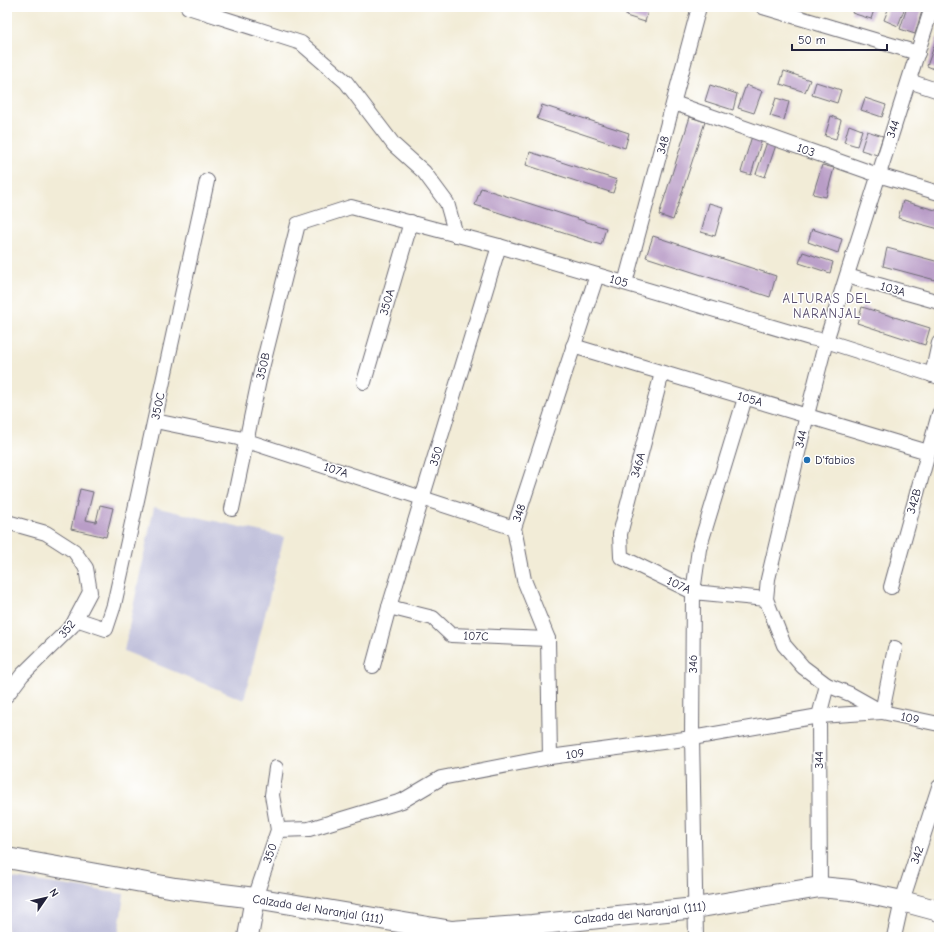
<svg xmlns="http://www.w3.org/2000/svg" width="946" height="944" font-family="'Comic Neue',sans-serif">
<style>
.industrial{fill:#c2c2dc}
.building{fill:#b99dc7}
.lines{fill:none;stroke-linecap:round;stroke-linejoin:round}
.street-casing{stroke:#6b6972;stroke-width:16}
.secondary-casing{stroke:#6b6972;stroke-width:22}
.street{stroke:#fff;stroke-width:14}
.secondary{stroke:#fff;stroke-width:20}
.poi-dot{fill:#1f6fb2;stroke:#fff;stroke-width:1.5}
.labels{text-anchor:middle;stroke-width:3;stroke-linejoin:round;paint-order:stroke}
.street-label{font-size:12px;fill:#22223b;stroke:#fff}
.poi-label{font-size:12px;fill:#22223b;stroke:#fff;text-anchor:start}
.neighbourhood-label{font-size:13px;letter-spacing:1px;fill:#574d6c;stroke:#fff}
</style>
<rect width="100%" height="100%" fill="#fff"/>
<filter id="ink" filterUnits="userSpaceOnUse"><feTurbulence type="fractalNoise" baseFrequency=".025" numOctaves="2"/><feDisplacementMap in="SourceGraphic" scale="8" xChannelSelector="R" yChannelSelector="G"/><feConvolveMatrix kernelMatrix="1 2 1 2 8 2 1 2 1" color-interpolation-filters="sRGB"/></filter>
<filter id="wash" filterUnits="userSpaceOnUse"><feTurbulence type="fractalNoise" baseFrequency=".012" numOctaves="4" result="noise"/><feDisplacementMap in="SourceGraphic" scale="16" xChannelSelector="R" yChannelSelector="G"/><feGaussianBlur stdDeviation="0.9" result="paint"/><feColorMatrix in="noise" values="0 0 0 0 0 0 0 0 0 0 0 0 0 0 0 0 0 1.4 0 .05"/><feComposite in="paint" operator="in"/></filter>
<g filter="url(#wash)">
<rect width="100%" height="100%" fill="#f2ecd7"/>
<g class="industrial">
<path d="M154 507 284 537 244 700 124 651Z"/>
<path d="M7 877 124 894 118 937H7Z"/>
</g>
<g id="blocks">
<g class="building">
<path d="M628 7H649L645 22 626 16Z"/>
<path d="M854 7H875L871 19 852 13Z"/>
<path d="M889 7H905L898 26 884 20Z"/>
<path d="M907 7 922 11 915 34 900 29Z"/>
<path d="M937 38H939V71L927 66Z"/>
<path d="M784 71 810 80 805 92 780 84Z"/>
<path d="M816 82 841 90 837 103 812 95Z"/>
<path d="M710 85 737 94 733 110 705 101Z"/>
<path d="M746 85 762 91 754 113 738 108Z"/>
<path d="M776 98 789 102 784 120 770 116Z"/>
<path d="M865 98 886 105 882 117 861 110Z"/>
<path d="M542 105 629 133 625 148 537 119Z"/>
<path d="M831 116 841 120 836 139 825 136Z"/>
<path d="M690 117 705 122 673 220 659 215Z"/>
<path d="M849 125 862 130 857 146 844 142Z"/>
<path d="M867 131 883 136 877 155 861 150Z"/>
<path d="M752 136 762 139 751 175 741 172Z"/>
<path d="M767 142 776 145 765 177 756 174Z"/>
<path d="M530 152 617 180 613 193 526 165Z"/>
<path d="M822 165 834 168 826 197 813 194Z"/>
<path d="M481 188 606 228 601 245 475 205Z"/>
<path d="M903 201 939 211V229L898 218Z"/>
<path d="M709 203 723 207 715 236 701 232Z"/>
<path d="M812 229 842 239 838 253 808 242Z"/>
<path d="M653 236 776 276 770 297 646 257Z"/>
<path d="M887 248 939 262V281L883 266Z"/>
<path d="M803 252 833 262 830 273 799 263Z"/>
<path d="M862 307 930 328 925 345 857 323Z"/>
<path d="M80 489 93 492 86 520 96 522 100 505 113 508 106 537 71 529Z"/>
</g>
</g>
</g>
<g filter="url(#ink)">
<use href="#blocks" fill-opacity="0" stroke="#6b6972" stroke-width="1"/>
<g class="lines">
<defs>
<g id="street">
<path d="M188 7 301 43 346 82 394 145 424 172 447 203 456 235"/>
<path d="M763 7 918 53"/>
<path d="M909 81 939 91"/>
<path d="M674 103 878 175 939 193"/>
<path d="M847 276 939 302"/>
<path d="M625 283 699 7"/>
<path d="M573 346 928 452"/>
<path d="M662 373 620 534 621 557 693 592 766 599"/>
<path d="M932 375 939 343"/>
<path d="M364 382 411 222"/>
<path d="M155 421 238 438 514 528"/>
<path d="M232 509 259 380 298 224 351 207 499 246 810 338 826 341 939 377"/>
<path d="M7 522 46 533 74 551 86 568 90 592 72 626 22 675 7 695"/>
<path d="M891 587 939 414"/>
<path d="M389 607 433 618 451 635 548 639"/>
<path d="M76 619 106 629 114 605 207 181"/>
<path d="M373 666 389 607 499 246"/>
<path d="M827 685 850 694 882 712 939 724"/>
<path d="M550 757 548 639 524 580 514 528 597 275"/>
<path d="M278 830 309 829 402 801 441 778 550 757 692 738 819 716 882 712 895 648"/>
<path d="M820 887 819 716 827 685 803 667 784 645 766 599 768 579 807 415 826 341 932 7"/>
<path d="M255 898 278 830 272 795 276 768"/>
<path d="M696 937 692 738 693 592 699 549 745 398"/>
<path d="M894 937 902 901 939 787"/>
</g>
<g id="secondary">
<path d="M7 858 175 888 255 898 452 931 532 925 695 908 820 887 851 890 902 901 939 911"/>
<path d="M248 937 255 898"/>
</g>
</defs>
<use href="#street" class="street-casing"/>
<use href="#secondary" class="secondary-casing"/>
<use href="#street" class="street"/>
<use href="#secondary" class="secondary"/>
</g>
</g>
<circle class="poi-dot" cx="807" cy="460" r="4"/>
<g class="labels">
<g class="street-label">
<text transform="translate(893 129) rotate(-72)" y="4">344</text>
<text transform="translate(663 145) rotate(-75)" y="4">348</text>
<text transform="translate(806 150) rotate(19)" y="4">103</text>
<text transform="translate(619 281) rotate(16)" y="4">105</text>
<text transform="translate(893 289) rotate(16)" y="4">103A</text>
<text transform="translate(387 302) rotate(-74)" y="4">350A</text>
<text transform="translate(263 366) rotate(-77)" y="4">350B</text>
<text transform="translate(750 399) rotate(16)" y="4">105A</text>
<text transform="translate(158 406) rotate(-78)" y="4">350C</text>
<text transform="translate(801 439) rotate(-77)" y="4">344</text>
<text transform="translate(436 456) rotate(-73)" y="4">350</text>
<text transform="translate(638 465) rotate(-75)" y="4">346A</text>
<text transform="translate(336 470) rotate(18)" y="4">107A</text>
<text transform="translate(914 501) rotate(-74)" y="4">342B</text>
<text transform="translate(519 513) rotate(-72)" y="4">348</text>
<text transform="translate(679 585) rotate(25)" y="4">107A</text>
<text transform="translate(67 629) rotate(-51)" y="4">352</text>
<text transform="translate(476 636) rotate(2)" y="4">107C</text>
<text transform="translate(693 664) rotate(-90)" y="4">346</text>
<text transform="translate(910 718) rotate(12)" y="4">109</text>
<text transform="translate(575 754) rotate(-8)" y="4">109</text>
<text transform="translate(819 760) rotate(-90)" y="4">344</text>
<text transform="translate(270 853) rotate(-71)" y="4">350</text>
<text transform="translate(917 855) rotate(-72)" y="4">342</text>
<text transform="translate(318 909) rotate(9)" y="4">Calzada del Naranjal (111)</text>
<text transform="translate(640 913) rotate(-6)" y="4">Calzada del Naranjal (111)</text>
</g>
<g class="poi-label">
<text x="815" y="464">D'fabios</text>
</g>
<g class="neighbourhood-label">
<text x="827" y="303">ALTURAS DEL<tspan x="827" dy="15">NARANJAL</tspan></text>
</g>
</g>
<rect width="946" height="944" fill="none" stroke="#fff" stroke-width="24"/>
<g transform="translate(46 898) rotate(56)" stroke="#ffffff" stroke-width="3" paint-order="stroke">
<path d="M0-3L7 15L0 10L-7 15Z" fill="#22223b"/>
<text y="-6" font-size="11" font-weight="bold" text-anchor="middle" fill="#22223b">N</text>
</g>
<path d="M792 44v6h95v-6" fill="none" stroke="#22223b" stroke-width="2"/>
<text x="798" y="44" font-size="12" fill="#22223b" stroke="#ffffff" stroke-width="3" paint-order="stroke">50 m</text>
</svg>
